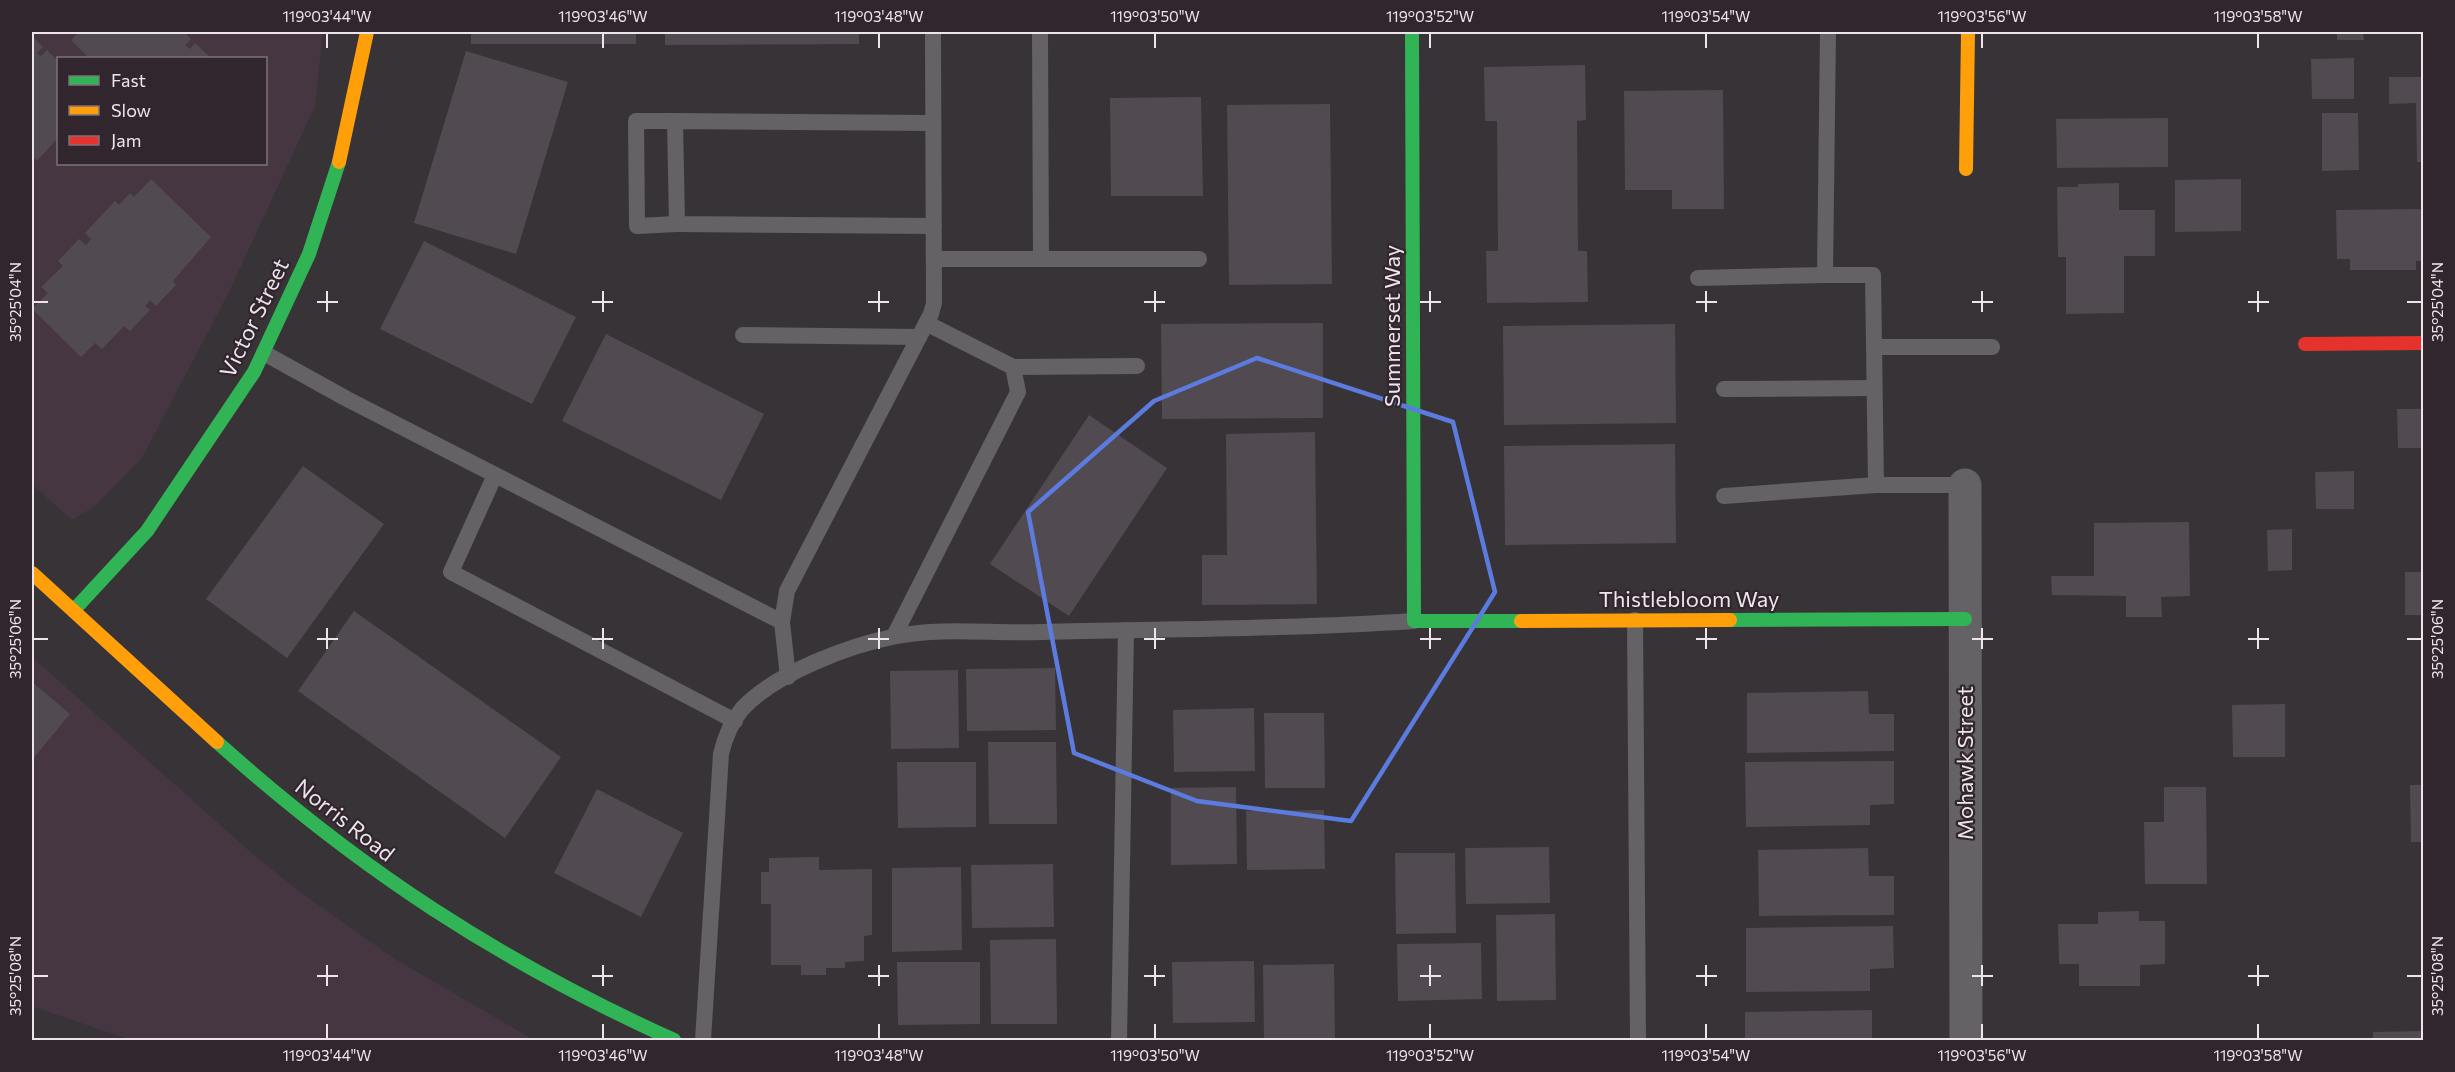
<svg xmlns="http://www.w3.org/2000/svg" width="2455" height="1072" font-family="Commissioner,sans-serif">
<style>
.built{fill:#463642;fill-rule:evenodd}
.building{fill:#514a50}
.lines{fill:none;stroke-linecap:round;stroke-linejoin:round}
.lane{stroke:#646264;stroke-width:16}
.street{stroke:#646264;stroke-width:33}
.fast{stroke:#30b455;stroke-width:14}
.slow{stroke:#ff9f0a;stroke-width:14}
.jam{stroke:#e5322d;stroke-width:14}
.marked{fill:none;stroke:#5b7bde;stroke-width:4.5;stroke-linejoin:round}
.ticks{fill:none;stroke:#ede5eb;stroke-width:2}
.labels{text-anchor:middle;stroke-width:4.5;stroke-linejoin:round;paint-order:stroke}
.street-label{font-size:22px;fill:#ede5eb;stroke:#31262e}
.neatline{fill:none;stroke:#ede5eb;stroke-width:2}
.ticks-label{font-size:15px;text-anchor:middle;fill:#ede5eb}
</style>
<rect width="100%" height="100%" fill="#383337"/>
<g class="built">
<path d="M32 32H323L315 106 229 292 142 458 94 507 72 520 32 484ZM58 58H266V164H58Z"/>
<path d="M32 657 255 856 300 892 395 959 534 1040H130L32 1006Z"/>
</g>
<g class="building">
<path d="M79 32H184L191 39 185 45 190 49 195 43 211 58H87L88 57 71 40Z"/>
<rect x="471" y="32" width="165" height="12"/>
<path d="M665 32H859V44L665 45Z"/>
<rect x="1147" y="32" width="29" height="2"/>
<path d="M2337 32H2363L2364 40H2337Z"/>
<path d="M32 36 43 47 37 53 41 56 47 50 58 61V138L37 161 32 155Z"/>
<path d="M466 51 568 82 516 254 414 223Z"/>
<path d="M2354 58V99H2312L2311 59Z"/>
<path d="M1585 65 1586 120 1577 121 1578 251H1587L1588 302 1487 303 1486 251H1498L1497 121H1485L1484 67Z"/>
<path d="M2389 77H2424V162H2417L2416 103 2389 104Z"/>
<path d="M1723 90 1724 209H1672V190H1625L1624 91Z"/>
<path d="M1201 97 1203 196H1111L1110 98Z"/>
<path d="M1330 104 1332 284 1229 285 1227 105Z"/>
<path d="M2322 113H2358L2359 170 2322 171Z"/>
<path d="M2168 118V167L2057 168 2056 119Z"/>
<path d="M151 179 211 237 173 281 176 285 156 306 150 300 145 306 150 310 130 331 124 326 102 349 95 343 81 357 32 309 48 293 41 287 63 266 58 261 79 239 86 245 91 239 85 233 115 201 119 205 130 193 134 197Z"/>
<path d="M2241 179V231L2175 232V180Z"/>
<path d="M2119 183V210H2155V256H2124V313L2066 314V257H2058L2057 187H2078V184Z"/>
<path d="M2424 209V261H2416V270H2350V259H2337L2336 210Z"/>
<path d="M424 241 576 317 532 404 380 329Z"/>
<path d="M1323 323V418L1162 419 1161 324Z"/>
<path d="M1675 324 1676 423 1504 425 1503 326Z"/>
<path d="M606 334 764 414 721 500 562 421Z"/>
<path d="M2397 409H2424V448H2398Z"/>
<path d="M1089 415 1167 468 1069 616 990 564Z"/>
<path d="M1315 432 1317 604 1202 605V555H1227L1226 434Z"/>
<path d="M1675 444 1676 543 1505 545 1504 446Z"/>
<path d="M303 466 384 524 287 658 206 599Z"/>
<path d="M2354 471V509H2316L2315 472Z"/>
<path d="M2189 522 2190 596 2161 597 2162 617H2126V596L2052 595 2051 576H2094V523Z"/>
<path d="M2292 529V570L2268 571 2267 530Z"/>
<rect x="2405" y="572" width="19" height="43"/>
<path d="M354 611 561 757 505 838 298 691Z"/>
<path d="M1055 668 1056 730 967 731 966 669Z"/>
<path d="M958 670 959 748 891 749 890 671Z"/>
<path d="M32 682 70 714 32 760Z"/>
<path d="M1868 691 1869 714H1894V751L1747 753V693Z"/>
<path d="M2285 704V757H2233L2232 705Z"/>
<path d="M1254 708 1255 771 1174 772 1173 710Z"/>
<path d="M1264 713H1324L1325 788H1265Z"/>
<path d="M988 742H1056L1057 824H989Z"/>
<path d="M1894 761V804L1870 805V825L1746 827 1745 762Z"/>
<path d="M897 762H976V827L898 828Z"/>
<path d="M2410 785H2424V842H2411Z"/>
<path d="M1236 787 1237 864 1171 865V788Z"/>
<path d="M2164 787H2206L2207 884H2145L2144 822H2164Z"/>
<path d="M597 789 683 833 641 917 554 873Z"/>
<path d="M1324 810 1325 869 1247 870 1246 811Z"/>
<path d="M1549 847 1550 903 1466 904 1465 848Z"/>
<path d="M1868 848 1869 876H1894V915L1759 916 1758 850Z"/>
<path d="M1395 853H1455L1456 933 1396 934Z"/>
<path d="M819 857V870L872 869V935L864 936V961L845 962V968H826V975H801V965H771V904H761V872H769V858Z"/>
<path d="M1053 864 1054 927 972 928 971 865Z"/>
<path d="M961 867 962 950 892 952V868Z"/>
<path d="M2139 911V921H2165V964L2140 965V986H2079V964H2059L2058 924H2098V912Z"/>
<path d="M1555 914 1556 1000 1497 1001 1496 915Z"/>
<path d="M1893 926 1894 968 1870 969V991L1746 992V928Z"/>
<path d="M1056 939 1057 1024H991L990 940Z"/>
<path d="M1481 943 1482 999 1398 1001 1397 944Z"/>
<path d="M1254 961 1255 1022 1173 1023 1172 962Z"/>
<path d="M897 962H980V1024L898 1025Z"/>
<path d="M1334 964 1335 1040H1264L1263 965Z"/>
<path d="M1872 1010V1040H1745V1012Z"/>
<path d="M2424 1031V1040H2373V1032Z"/>
</g>
<g class="lines">
<g class="lane">
<path d="M1040 32 1041 258"/>
<path d="M675 121H636L637 226 677 224"/>
<path d="M933 123 675 121 677 224 934 226"/>
<path d="M934 259H1199"/>
<path d="M1698 278 1825 275"/>
<path d="M743 335 919 337"/>
<path d="M1874 347H1992"/>
<path d="M264 353 347 399 782 622"/>
<path d="M1013 367 1137 366"/>
<path d="M1724 389 1874 388"/>
<path d="M495 475 451 572 735 721"/>
<path d="M1876 485H1965"/>
<path d="M1724 496 1876 485 1873 275H1825L1828 32"/>
<path d="M1635 620 1638 1040"/>
<path d="M894 636 1018 392 1013 367 926 323"/>
<path d="M788 677 782 622 787 591 931 314 934 303 933 32"/>
<path d="M703 1040 721 754C725 737 731 722 742 709 775 673 850 645 897 636 944 627 993 634 1042 632 1166 629 1290 629 1414 621"/>
<path d="M1119 1040 1126 630"/>
</g>
<path class="street" d="M1965 485 1966 1040"/>
<g class="fast">
<path d="M1412 32 1414 621H1521"/>
<path d="M74 610 147 531 254 372 309 254 339 162"/>
<path d="M1730 620 1965 619"/>
<path d="M217 742C360 870 499 961 674 1040"/>
</g>
<g class="slow">
<path d="M339 162 367 32"/>
<path d="M1966 169 1968 32"/>
<path d="M32 573 217 742"/>
<path d="M1521 621 1730 620"/>
</g>
<path class="jam" d="M2305 344 2424 343"/>
</g>
<path class="marked" d="M1257 358 1453 422 1495 592 1351 821 1197 801 1074 753 1028 512 1154 401Z"/>
<path class="ticks" d="M327 33V48M603 33V48M879 33V48M1155 33V48M1430 33V48M1706 33V48M1982 33V48M2258 33V48M327 291V312M603 291V312M879 291V312M1155 291V312M1430 291V312M1706 291V312M1982 291V312M2258 291V312M33 302H48M317 302H338M592 302H613M868 302H889M1144 302H1165M1420 302H1441M1696 302H1717M1972 302H1993M2248 302H2269M2407 302H2422M327 628V649M603 628V649M879 628V649M1155 628V649M1430 628V649M1706 628V649M1982 628V649M2258 628V649M33 639H48M317 639H338M592 639H613M868 639H889M1144 639H1165M1420 639H1441M1696 639H1717M1972 639H1993M2248 639H2269M2407 639H2422M327 965V986M603 965V986M879 965V986M1155 965V986M1430 965V986M1706 965V986M1982 965V986M2258 965V986M33 976H48M317 976H338M592 976H613M868 976H889M1144 976H1165M1420 976H1441M1696 976H1717M1972 976H1993M2248 976H2269M2407 976H2422M327 1024V1039M603 1024V1039M879 1024V1039M1155 1024V1039M1430 1024V1039M1706 1024V1039M1982 1024V1039M2258 1024V1039"/>
<g class="labels">
<g class="street-label">
<text transform="translate(254 318) rotate(-64)" y="8">Victor Street</text>
<text transform="translate(1392 326) rotate(-90)" y="8">Summerset Way</text>
<text x="1689" y="607">Thistlebloom Way</text>
<text transform="translate(1965 763) rotate(-90)" y="8">Mohawk Street</text>
<text transform="translate(345 820) rotate(38)" y="8">Norris Road</text>
</g>
</g>
<rect width="2455" height="1072" fill="none" stroke="#31262e" stroke-width="66"/>
<rect x="57" y="57" width="210" height="108" fill="#31262e" stroke="#7c727a" stroke-width="1.5"/>
<rect x="69" y="76" width="30" height="9" fill="#30b455" stroke="#7c727a" stroke-width="1.5"/>
<text x="111" y="87" font-size="18" fill="#ede5eb">Fast</text>
<rect x="69" y="106" width="30" height="9" fill="#ff9f0a" stroke="#7c727a" stroke-width="1.5"/>
<text x="111" y="117" font-size="18" fill="#ede5eb">Slow</text>
<rect x="69" y="136" width="30" height="9" fill="#e5322d" stroke="#7c727a" stroke-width="1.5"/>
<text x="111" y="147" font-size="18" fill="#ede5eb">Jam</text>
<rect x="33" y="33" width="2389" height="1006" class="neatline"/>
<g class="ticks-label">
<text x="327" y="22">119°03'44"W</text>
<text x="603" y="22">119°03'46"W</text>
<text x="879" y="22">119°03'48"W</text>
<text x="1155" y="22">119°03'50"W</text>
<text x="1430" y="22">119°03'52"W</text>
<text x="1706" y="22">119°03'54"W</text>
<text x="1982" y="22">119°03'56"W</text>
<text x="2258" y="22">119°03'58"W</text>
<text transform="translate(2438 302) rotate(-90)" y="5">35°25'04"N</text>
<text transform="translate(16 302) rotate(-90)" y="5">35°25'04"N</text>
<text transform="translate(2438 639) rotate(-90)" y="5">35°25'06"N</text>
<text transform="translate(16 639) rotate(-90)" y="5">35°25'06"N</text>
<text transform="translate(2438 976) rotate(-90)" y="5">35°25'08"N</text>
<text transform="translate(16 976) rotate(-90)" y="5">35°25'08"N</text>
<text x="327" y="1061">119°03'44"W</text>
<text x="603" y="1061">119°03'46"W</text>
<text x="879" y="1061">119°03'48"W</text>
<text x="1155" y="1061">119°03'50"W</text>
<text x="1430" y="1061">119°03'52"W</text>
<text x="1706" y="1061">119°03'54"W</text>
<text x="1982" y="1061">119°03'56"W</text>
<text x="2258" y="1061">119°03'58"W</text>
</g>
</svg>
